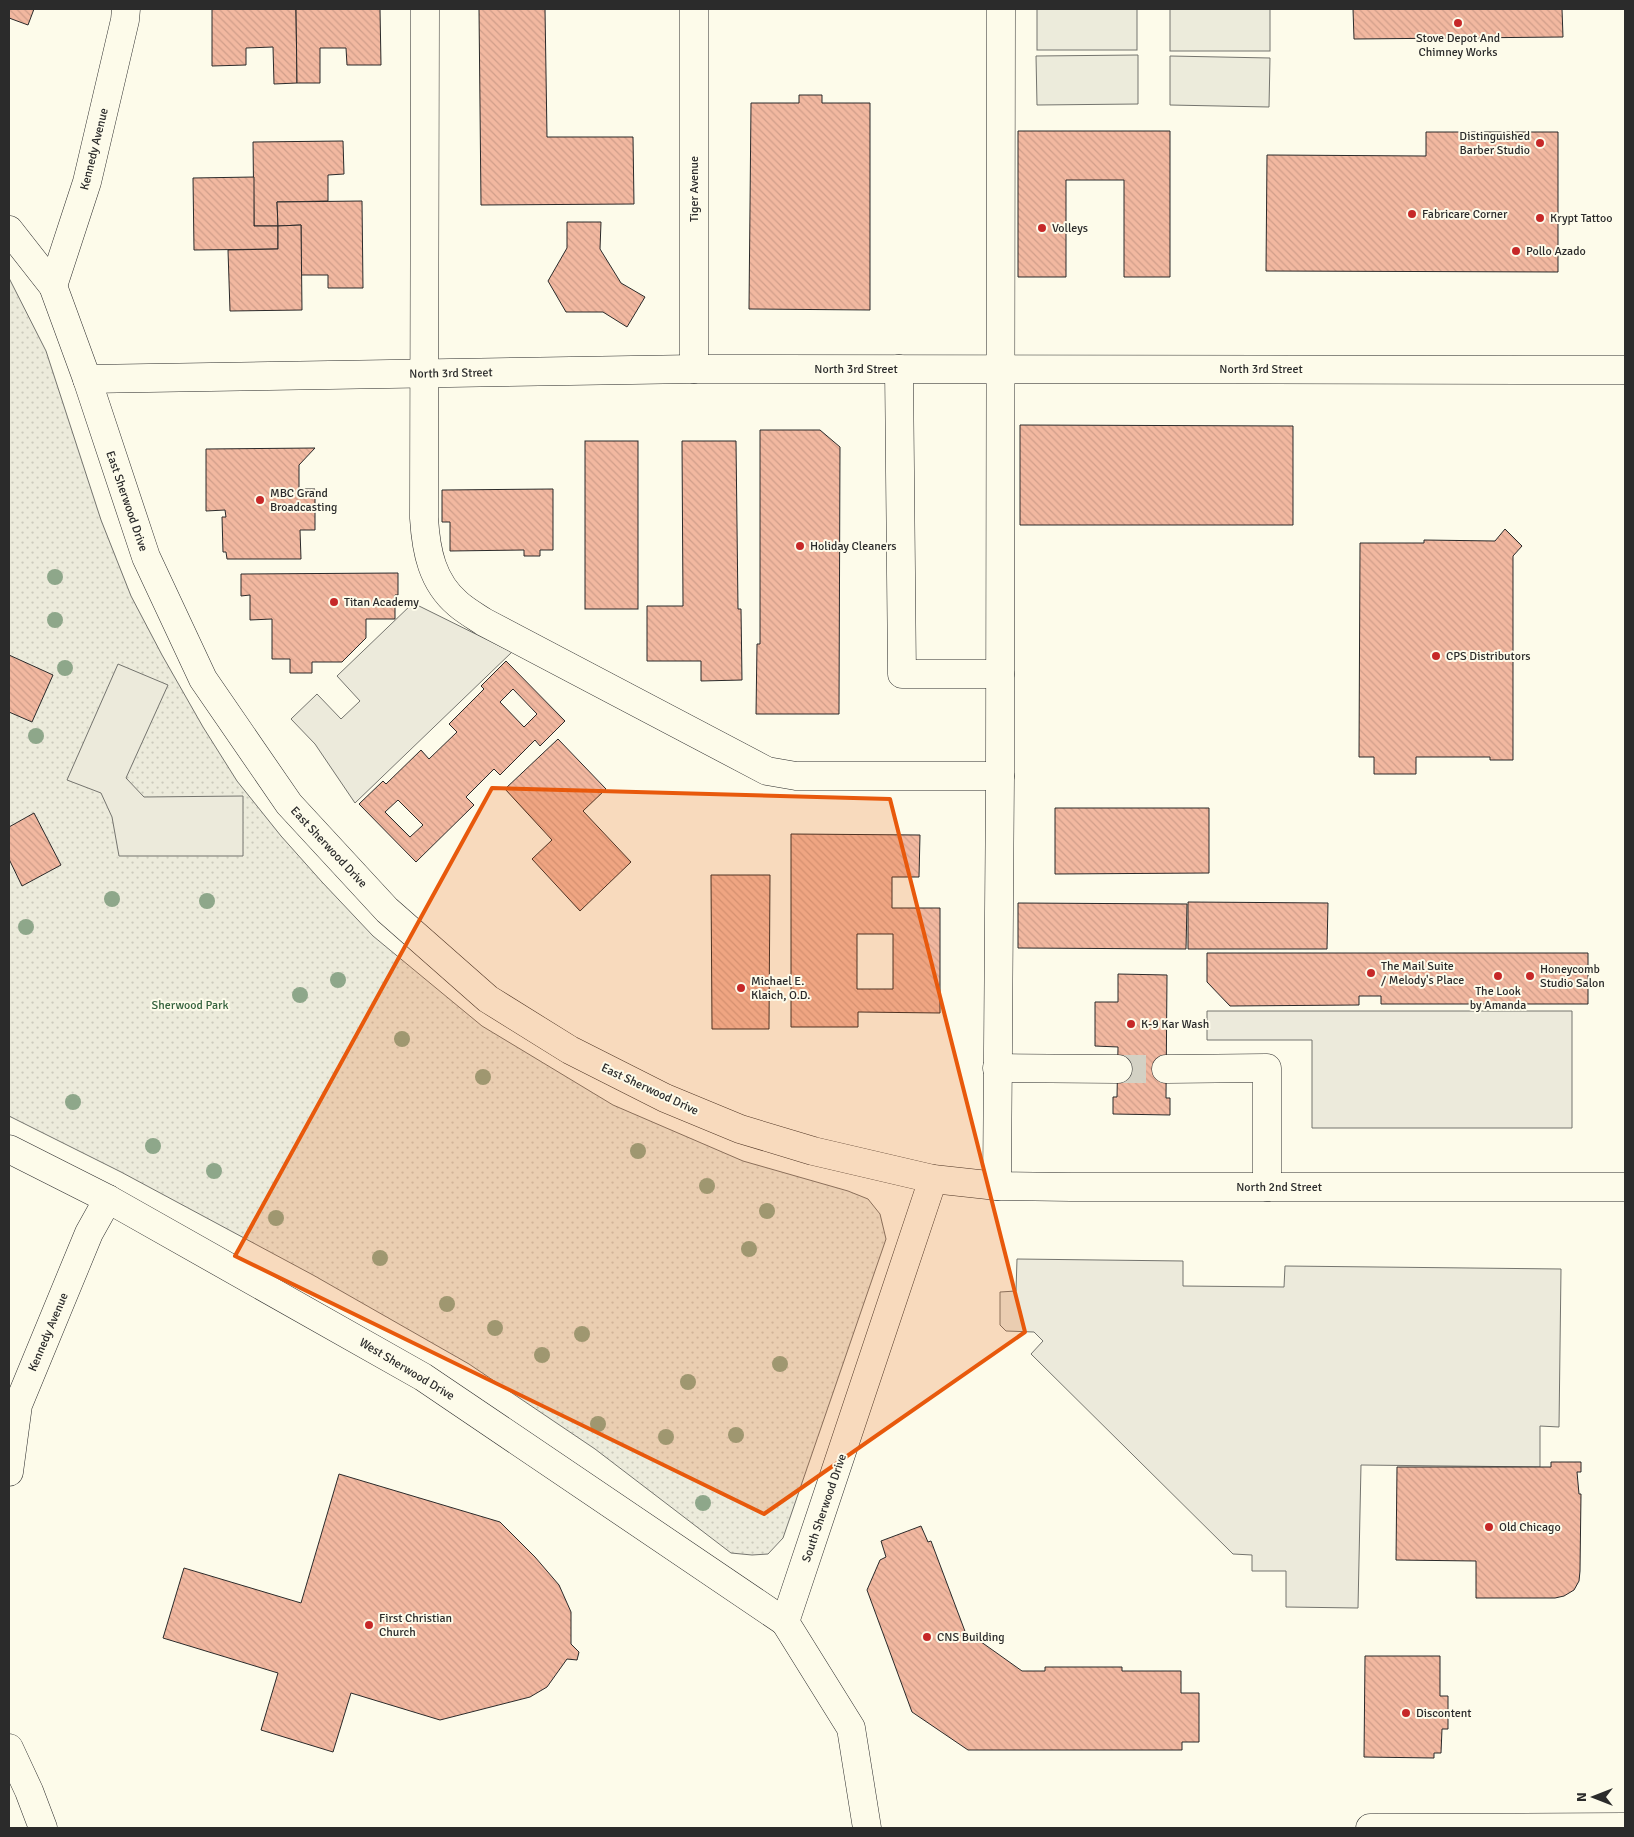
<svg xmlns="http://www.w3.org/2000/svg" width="1634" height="1837" font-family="Signika,sans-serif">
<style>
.grass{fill:#ecebdb;stroke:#74746e}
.park{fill:url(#park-dots);stroke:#74746e}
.parking{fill:#eceadb;stroke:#74746e}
.building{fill:url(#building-back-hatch);stroke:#2b2b2b;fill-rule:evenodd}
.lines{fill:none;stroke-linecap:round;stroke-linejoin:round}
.minor-tunnel{stroke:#d3d1c4;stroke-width:28;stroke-dasharray:28 14;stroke-linecap:butt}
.minor-casing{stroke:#2b2b2b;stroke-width:29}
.major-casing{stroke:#2b2b2b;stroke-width:29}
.minor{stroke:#fdfbea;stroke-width:28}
.major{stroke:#fdfbea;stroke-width:28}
.tree{fill:#8ea78a}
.marked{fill:#e8590c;fill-opacity:0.2;stroke:#e8590c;stroke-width:4;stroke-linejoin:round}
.poi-dot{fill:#c62828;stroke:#fdfbea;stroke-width:2}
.labels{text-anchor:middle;stroke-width:4;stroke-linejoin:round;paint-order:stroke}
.poi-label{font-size:12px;fill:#2b2b2b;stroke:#fdfbea;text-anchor:start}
.street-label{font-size:12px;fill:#2b2b2b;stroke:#fdfbea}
.park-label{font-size:12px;fill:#34623c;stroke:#fdfbea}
</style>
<defs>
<pattern id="park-dots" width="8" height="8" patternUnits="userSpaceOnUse" patternTransform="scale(1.25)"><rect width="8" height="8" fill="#ecebdb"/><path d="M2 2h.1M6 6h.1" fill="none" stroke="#cbcabc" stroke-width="1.8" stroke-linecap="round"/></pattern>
<pattern id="building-back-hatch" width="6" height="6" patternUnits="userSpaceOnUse" patternTransform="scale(1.25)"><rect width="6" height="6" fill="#f2b8a0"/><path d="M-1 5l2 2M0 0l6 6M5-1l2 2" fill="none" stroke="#d09e8a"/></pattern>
</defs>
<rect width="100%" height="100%" fill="#fdfbea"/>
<g class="grass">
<rect x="1037" y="9" width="100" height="41"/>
<rect x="1170" y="9" width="100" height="42"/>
<path d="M1138 55V104L1037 105 1036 56Z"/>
<path d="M1170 56 1270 58 1269 107 1170 105Z"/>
</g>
<path class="park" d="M9 278 46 351 101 520 131 596 162 655 203 727 237 781 281 836 322 882 373 936 482 1026 613 1105 743 1161 848 1191 868 1199 880 1214 886 1239 783 1538 768 1554 752 1555 731 1553 595 1449 469 1364 313 1275 121 1172 9 1116Z"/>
<g class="parking">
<path d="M413 603 512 652 355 803 315 744 291 719 317 694 341 719 360 701 337 676Z"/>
<path d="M118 664 168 685 126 778 144 797 243 796V856H119L112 817 101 793 67 780Z"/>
<path d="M1207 1011H1572V1128H1312V1040H1207Z"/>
<path d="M1017 1259 1183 1261V1286L1284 1287 1285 1266 1561 1269 1559 1427 1540 1426V1467L1361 1465 1358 1608 1286 1607V1571H1252V1555L1233 1554 1031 1354 1043 1341 1034 1332 1006 1331 1000 1325V1292L1016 1291Z"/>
</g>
<g class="building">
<path d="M9 9H34L28 25 9 18Z"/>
<path d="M212 9H296L297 83 274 84 273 47 246 48V65L212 66Z"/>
<path d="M296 9H380L381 65H347L346 48H320V83H297Z"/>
<path d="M479 9H545L547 137H633L634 204 481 205Z"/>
<path d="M1353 9H1562L1563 37 1354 39Z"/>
<path d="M799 95H822V103H870V310L749 309 751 103H799Z"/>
<path d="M1018 131H1170V277H1124V180H1066V277H1018Z"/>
<path d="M1426 132H1558V272L1266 271 1267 155 1426 156Z"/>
<path d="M343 141 344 174 328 175V201L277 202 278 226H254L253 142Z"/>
<path d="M254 177V226H278V249L194 250 193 178Z"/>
<path d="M362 201 363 288H328V275H301V225L278 226 277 202Z"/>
<path d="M567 222H601L600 249 621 283 645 297 627 327 603 312H566L548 281 567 248Z"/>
<path d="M301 225 302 310 230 311 228 250 278 249V226Z"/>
<path d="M1020 425 1293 426V525H1020Z"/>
<path d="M760 430H820L840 447 839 714H756L757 644H760Z"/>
<rect x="585" y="441" width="53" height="168"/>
<path d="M682 441H736L738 609H741L742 680 701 681V661H647V606H683Z"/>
<path d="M315 448 299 465V489H315V530H300L301 559H227L226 552H223L222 517H226L225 510 206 511V449Z"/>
<path d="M553 489V550H540V556H524V550L450 551V522H442V490Z"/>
<path d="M1505 529 1522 546 1513 556V760H1490V757H1416V774H1374V757H1359L1360 543H1424V540L1495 541Z"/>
<path d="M398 573V595H395V619H366V638L342 662H312V673H290V659H272V619L250 620V595L241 596V574Z"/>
<path d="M9 655 53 675 32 722 9 712Z"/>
<path d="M506 661 565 721 540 746 535 740 500 775 494 769 466 797 474 805 416 862 359 804 383 781 386 784 421 750 429 759 457 732 449 724 484 689 481 686ZM513 689 537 714 524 727 500 702ZM398 800 423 825 410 837 385 812Z"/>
<path d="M558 739 606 789 583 811 631 862 580 911 532 859 552 840 505 789Z"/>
<path d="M1055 808H1209V873L1055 874Z"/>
<path d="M34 813 61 865 22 886 9 859V827Z"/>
<path d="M791 834 920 835 919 877H892V908H940V1013L858 1012V1027H791ZM857 934H893V989H857Z"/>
<path d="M711 875H770L769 1029H712Z"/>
<path d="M1188 902 1328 903 1327 949H1188Z"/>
<path d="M1018 903 1187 904 1186 949 1018 948Z"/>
<path d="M1207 953H1588V1004H1381V996H1359V1005L1230 1006 1207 982Z"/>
<path d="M1118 974 1167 975 1166 1098H1170V1115L1113 1114V1097H1117L1118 1047 1095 1046V1002H1118Z"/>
<path d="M1551 1462H1581V1472H1577L1579 1494H1581L1580 1571 1579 1581 1574 1590 1564 1596 1555 1598H1476V1561L1396 1560 1397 1467H1551Z"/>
<path d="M339 1474 500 1522 535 1557 559 1585 571 1612V1644L579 1652 577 1660 567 1659 547 1687 530 1697 440 1720 351 1693 333 1752 261 1730 278 1673 163 1638 184 1568 301 1603Z"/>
<path d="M921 1526 928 1542 931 1541 966 1634 976 1641 977 1639 1022 1671H1045V1667H1122V1671H1181V1693H1199V1742H1182V1750H968L912 1712 867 1590 880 1560 886 1557 881 1541Z"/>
<path d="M1365 1656H1440V1696H1448V1729H1442L1441 1753H1434V1758L1364 1757Z"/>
</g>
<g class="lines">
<path class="minor-tunnel" d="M1118 1069H1166"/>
<defs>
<g id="minor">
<path d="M425 9 424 518C426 551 432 582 458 604 466 611 475 616 484 622L767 771 796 776H1000"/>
<path d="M9 230 53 286 87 379 146 557 203 679 289 804 387 910 488 999 570 1050 665 1098 740 1129 813 1151 933 1179 997 1186 1071 1187H1625"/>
<path d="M53 286 87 182 125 20 126 9"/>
<path d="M694 369V9"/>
<path d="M899 369 902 674H1000"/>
<path d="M87 379 694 369 1625 370"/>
<path d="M997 1068 1118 1069"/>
<path d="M1166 1069 1267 1068V1187"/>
<path d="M9 1149 108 1199 423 1377 785 1622"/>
<path d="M997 1186 1000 776 1001 9"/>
<path d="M9 1472 18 1405 89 1233 108 1199"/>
<path d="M9 1748 29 1791 43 1828"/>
<path d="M867 1828 851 1728 785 1622 933 1179"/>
</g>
<path id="major" d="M1370 1828 1625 1827"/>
</defs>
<use href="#minor" class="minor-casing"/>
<use href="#major" class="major-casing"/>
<use href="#minor" class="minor"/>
<use href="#major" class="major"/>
</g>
<g class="tree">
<circle cx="55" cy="577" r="8"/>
<circle cx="55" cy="620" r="8"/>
<circle cx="65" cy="668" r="8"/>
<circle cx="36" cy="736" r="8"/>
<circle cx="112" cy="899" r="8"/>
<circle cx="207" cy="901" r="8"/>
<circle cx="26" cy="927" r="8"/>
<circle cx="338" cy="980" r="8"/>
<circle cx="300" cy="995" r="8"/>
<circle cx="402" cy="1039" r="8"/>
<circle cx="483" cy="1077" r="8"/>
<circle cx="73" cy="1102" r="8"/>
<circle cx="153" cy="1146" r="8"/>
<circle cx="638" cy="1151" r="8"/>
<circle cx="214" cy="1171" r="8"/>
<circle cx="707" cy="1186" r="8"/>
<circle cx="767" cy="1211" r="8"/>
<circle cx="276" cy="1218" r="8"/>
<circle cx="749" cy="1249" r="8"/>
<circle cx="380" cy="1258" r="8"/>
<circle cx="447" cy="1304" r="8"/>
<circle cx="495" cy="1328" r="8"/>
<circle cx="582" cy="1334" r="8"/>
<circle cx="542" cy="1355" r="8"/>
<circle cx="780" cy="1364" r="8"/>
<circle cx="688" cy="1382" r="8"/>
<circle cx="598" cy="1424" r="8"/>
<circle cx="736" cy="1435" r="8"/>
<circle cx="666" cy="1437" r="8"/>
<circle cx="703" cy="1503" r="8"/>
</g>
<path class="marked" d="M492 788 890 799 1025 1332 764 1514 235 1256Z"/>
<g class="poi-dot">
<circle cx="1458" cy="23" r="5"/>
<circle cx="1540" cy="143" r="5"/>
<circle cx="1412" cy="214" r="5"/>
<circle cx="1540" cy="218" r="5"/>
<circle cx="1042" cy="228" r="5"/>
<circle cx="1516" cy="251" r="5"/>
<circle cx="260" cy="500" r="5"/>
<circle cx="800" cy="546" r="5"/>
<circle cx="334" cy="602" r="5"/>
<circle cx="1436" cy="656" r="5"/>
<circle cx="1371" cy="973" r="5"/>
<circle cx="1498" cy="976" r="5"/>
<circle cx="1530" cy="976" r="5"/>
<circle cx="741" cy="988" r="5"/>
<circle cx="1131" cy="1024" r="5"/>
<circle cx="1489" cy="1527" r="5"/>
<circle cx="369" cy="1625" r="5"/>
<circle cx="927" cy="1637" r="5"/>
<circle cx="1406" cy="1713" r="5"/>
</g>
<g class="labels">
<g class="poi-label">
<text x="1458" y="42" text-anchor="middle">Stove Depot And<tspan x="1458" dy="14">Chimney Works</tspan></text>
<text x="1530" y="140" text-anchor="end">Distinguished<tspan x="1530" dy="14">Barber Studio</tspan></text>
<text x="1422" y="218">Fabricare Corner</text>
<text x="1550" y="222">Krypt Tattoo</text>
<text x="1052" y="232">Volleys</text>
<text x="1526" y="255">Pollo Azado</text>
<text x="270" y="497">MBC Grand<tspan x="270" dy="14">Broadcasting</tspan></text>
<text x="810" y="550">Holiday Cleaners</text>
<text x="344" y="606">Titan Academy</text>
<text x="1446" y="660">CPS Distributors</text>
<text x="1381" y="970">The Mail Suite<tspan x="1381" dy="14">/ Melody's Place</tspan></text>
<text x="1540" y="973">Honeycomb<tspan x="1540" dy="14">Studio Salon</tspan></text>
<text x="751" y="985">Michael E.<tspan x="751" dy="14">Klaich, O.D.</tspan></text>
<text x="1498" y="995" text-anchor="middle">The Look<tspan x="1498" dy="14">by Amanda</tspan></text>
<text x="1141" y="1028">K-9 Kar Wash</text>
<text x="1499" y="1531">Old Chicago</text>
<text x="379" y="1622">First Christian<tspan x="379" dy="14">Church</tspan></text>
<text x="937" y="1641">CNS Building</text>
<text x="1416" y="1717">Discontent</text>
</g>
<g class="street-label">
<text transform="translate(94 149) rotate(-76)" y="4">Kennedy Avenue</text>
<text transform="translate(694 189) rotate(-90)" y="4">Tiger Avenue</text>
<text x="856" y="373">North 3rd Street</text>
<text x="1261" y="373">North 3rd Street</text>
<text transform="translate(451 373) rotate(-1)" y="4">North 3rd Street</text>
<text transform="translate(127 501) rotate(71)" y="4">East Sherwood Drive</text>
<text transform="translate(329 847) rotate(47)" y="4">East Sherwood Drive</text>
<text transform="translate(650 1089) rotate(25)" y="4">East Sherwood Drive</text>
<text x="1279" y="1191">North 2nd Street</text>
<text transform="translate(48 1332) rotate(-67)" y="4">Kennedy Avenue</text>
<text transform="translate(407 1369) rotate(31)" y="4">West Sherwood Drive</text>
<text transform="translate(824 1508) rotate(-71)" y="4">South Sherwood Drive</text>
</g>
<g class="park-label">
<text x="190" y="1009">Sherwood Park</text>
</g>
</g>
<rect width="1634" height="1837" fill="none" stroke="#2b2b2b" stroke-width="20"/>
<g transform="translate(1594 1797) rotate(270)" stroke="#fdfbea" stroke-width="4" paint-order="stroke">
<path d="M0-4L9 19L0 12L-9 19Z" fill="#2b2b2b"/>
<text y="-8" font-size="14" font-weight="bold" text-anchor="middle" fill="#2b2b2b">N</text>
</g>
</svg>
